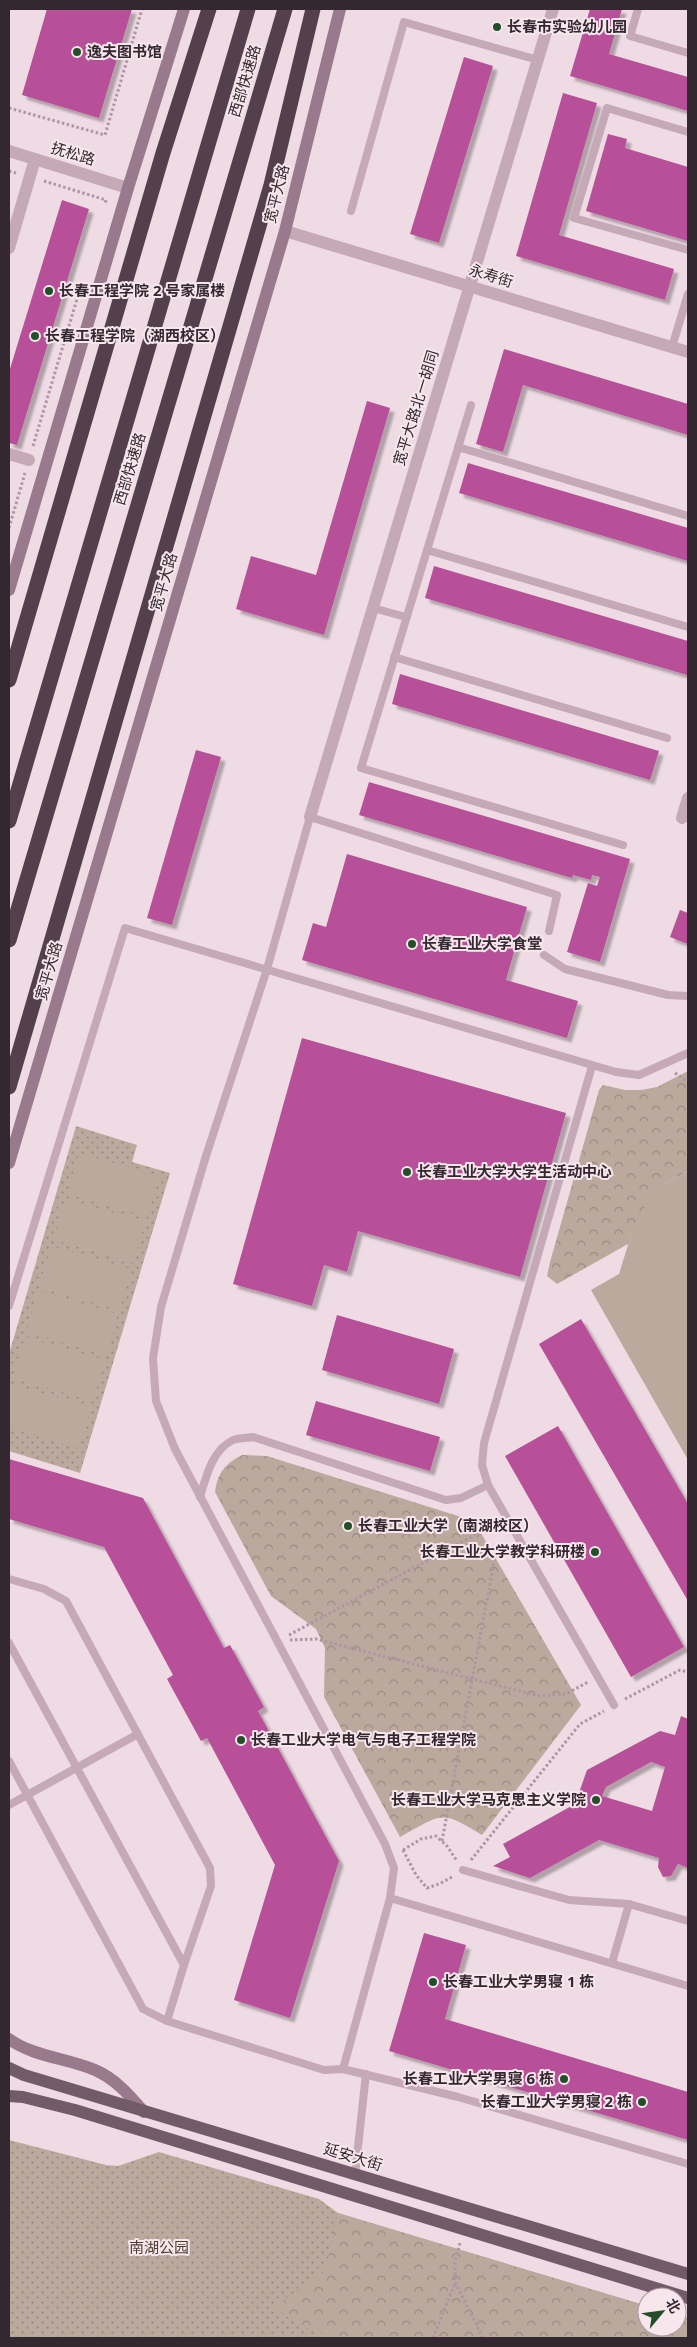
<svg xmlns="http://www.w3.org/2000/svg" width="697" height="2347" font-family="'Open Sans','Noto Sans SC',sans-serif">
<style>
.grass{fill:url(#grass-dots)}
.forest{fill:url(#forest-crowns)}
.garden{fill:#bca99d}
.building{fill:#b85099;fill-rule:evenodd;filter:url(#shadow)}
.lines{fill:none;stroke-linecap:round;stroke-linejoin:round}
.path{stroke:#b193a2;stroke-width:3;stroke-dasharray:2.5 2.5;stroke-linecap:butt}
.lane{stroke:#c5a9b6;stroke-width:8}
.street{stroke:#c5a9b6;stroke-width:12}
.secondary{stroke:#987a8c;stroke-width:12}
.primary{stroke:#735a69;stroke-width:12}
.highway{stroke:#53404c;stroke-width:15}
.poi-dot{fill:#224f28;stroke:#f7e7ed;stroke-width:2}
.labels{text-anchor:middle;stroke-width:4;stroke-linejoin:round;paint-order:stroke}
.poi-label{font-size:15px;font-weight:bold;fill:#33282f;stroke:#f7e7ed;text-anchor:start}
.street-label{font-size:15px;fill:#33282f;stroke:#f7e7ed}
.park-label{font-size:15px;fill:#4e3c2e;stroke:#f7e7ed}
</style>
<defs>
<pattern id="grass-dots" width="8" height="8" patternUnits="userSpaceOnUse" patternTransform="scale(1.25)"><rect width="8" height="8" fill="#bca99d"/><path d="M2 2h.1M6 6h.1" fill="none" stroke="#998a80" stroke-width="1.8" stroke-linecap="round"/></pattern>
<pattern id="forest-crowns" width="20" height="18" patternUnits="userSpaceOnUse" patternTransform="scale(1.25)"><rect width="20" height="18" fill="#bca99d"/><path d="M2 6a3 3 0 1 1 6 0M12 15a3 3 0 1 1 6 0" fill="none" stroke="#998a80"/></pattern>
<filter id="shadow"><feDropShadow dx="4.5" dy="4.5" stdDeviation="1" flood-color="#0004"/></filter>
</defs>
<rect width="100%" height="100%" fill="#eedbe3"/>
<g class="grass">
<path d="M76 1126 137 1145 132 1162 170 1173 80 1473 9 1451V1354Z"/>
<path d="M9 2140 106 2165 118 2166 159 2152 319 2199 338 2213 647 2306V2327H677V2315L688 2318V2338H9Z"/>
</g>
<g class="forest">
<path d="M688 1071V1171L666 1183 638 1216 628 1244 557 1284 547 1276 550 1262 599 1090 603 1085 625 1090H641L657 1087Z"/>
<path d="M242 1455 267 1456 474 1521 581 1705 482 1835C439 1809 443 1814 400 1837L324 1697 325 1648 316 1629 271 1596 215 1492C218 1472 225 1464 242 1455Z"/>
<path d="M338 2213 647 2306V2327H677V2315L688 2318V2338H337L299 2325 274 2307 325 2271Z"/>
</g>
<g class="garden">
<path d="M79 1153 159 1176 148 1217 67 1194Z"/>
<path d="M688 1171V1460L591 1290 619 1274 637 1216 666 1183Z"/>
<path d="M65 1199 145 1222 134 1263 54 1240Z"/>
<path d="M51 1246 131 1269 120 1310 39 1287Z"/>
<path d="M38 1291 118 1314 107 1355 26 1332Z"/>
<path d="M25 1337 105 1360 93 1401 13 1378Z"/>
<path d="M10 1384 91 1407 79 1448 9 1427Z"/>
</g>
<g class="building">
<path d="M47 9H132L99 118 22 95Z"/>
<path d="M590 9H622L609 54 688 77V111L570 76Z"/>
<path d="M464 57 493 66 439 243 410 234Z"/>
<path d="M563 93 597 103 559 235 674 269 665 300 516 256Z"/>
<path d="M608 134 627 139 625 148 688 167V241L586 211Z"/>
<path d="M62 200 89 209 17 445 9 443V372Z"/>
<path d="M504 349 688 404V435L523 385 503 452 476 444Z"/>
<path d="M367 401 390 408 324 635 236 609 251 556 316 575Z"/>
<path d="M468 463 688 528V561L459 493Z"/>
<path d="M434 566 688 641 687 675 425 598Z"/>
<path d="M400 674 659 751 650 780 392 704Z"/>
<path d="M196 750 221 757 172 925 147 918Z"/>
<path d="M369 782 630 859 600 962 567 952 588 883 597 886 600 877 592 875 591 880 573 875 572 878 359 815Z"/>
<path d="M347 854 527 907 506 980 578 1001 567 1038 302 960 313 923 326 927Z"/>
<path d="M680 910 688 913V944L670 937Z"/>
<path d="M302 1038 566 1113 520 1277 358 1231 347 1272 324 1265 312 1306 233 1284Z"/>
<path d="M337 1315 454 1349 439 1404 322 1370Z"/>
<path d="M581 1319 688 1504V1601L539 1344Z"/>
<path d="M316 1401 440 1437 430 1471 306 1435Z"/>
<path d="M558 1426 684 1647 631 1677 505 1456Z"/>
<path d="M9 1459 143 1498 224 1648 230 1645 264 1707 258 1711 339 1861 290 2018 234 2000 275 1865 207 1738 201 1741 167 1679 173 1675 104 1547 9 1519Z"/>
<path d="M681 1716 688 1719V1868L678 1864 671 1876 663 1877 658 1867 659 1858 599 1840 530 1878 493 1866 510 1857 503 1844 575 1804 587 1770 660 1731 675 1735ZM651 1762 665 1767 652 1811 602 1796 606 1787Z"/>
<path d="M424 1933 466 1945 445 2019 688 2092V2140L389 2051Z"/>
</g>
<g class="lines">
<g class="path">
<path d="M9 108 105 135 142 9"/>
<path d="M9 171 16 173"/>
<path d="M44 181 106 200 105 204"/>
<path d="M33 446 80 289"/>
<path d="M9 528 25 473"/>
<path d="M675 1073 688 1082"/>
<path d="M289 1635 497 1523"/>
<path d="M290 1640 316 1639 539 1696 566 1694 588 1682"/>
<path d="M625 1699 680 1670 688 1672"/>
<path d="M442 1841 495 1557 511 1548"/>
<path d="M403 1850 416 1875 427 1888 439 1884 452 1877"/>
<path d="M403 1850 421 1839 436 1836 447 1846 457 1861"/>
<path d="M471 1860 580 1724 604 1711"/>
<path d="M460 2243 455 2263V2282L483 2338"/>
<path d="M433 2338 455 2283"/>
</g>
<g class="lane">
<path d="M638 9 630 36 688 53"/>
<path d="M688 132 607 108 574 218 688 250"/>
<path d="M351 211 404 22 538 60"/>
<path d="M672 347 688 294"/>
<path d="M471 405 361 768 623 845"/>
<path d="M458 447 688 516"/>
<path d="M427 550 688 627"/>
<path d="M373 608 406 617"/>
<path d="M394 657 667 738"/>
<path d="M544 955 565 969 668 995 688 996"/>
<path d="M592 1066 484 1443 482 1465 488 1485 614 1705"/>
<path d="M9 1306 125 928 616 1072 639 1075 688 1053"/>
<path d="M200 1497C206 1477 212 1450 233 1440 239 1438 247 1438 253 1437L446 1500 461 1498 488 1485"/>
<path d="M9 1579 44 1589 66 1601 210 1868 211 1886 184 1965"/>
<path d="M9 1643 184 1965 167 2021"/>
<path d="M9 1761 143 2009 167 2021 324 2070 343 2069 458 2097 688 2164"/>
<path d="M9 1805 138 1734"/>
<path d="M463 1870 569 1900 629 1904 688 1921"/>
<path d="M390 1898 688 1986"/>
<path d="M612 1963 629 1904"/>
<path d="M343 2069 390 1898 394 1868 385 1844 175 1449 156 1401 153 1358 161 1307 206 1156 267 969 310 817 557 895 549 931"/>
<path d="M355 2174 366 2074"/>
</g>
<g class="street">
<path d="M9 151 128 188"/>
<path d="M285 231 688 352"/>
<path d="M9 248 35 159"/>
<path d="M9 454 29 460"/>
<path d="M310 817 553 9"/>
<path d="M682 818 688 798"/>
</g>
<g class="secondary">
<path d="M9 590 128 188 184 9"/>
<path d="M9 1163 285 231 340 9"/>
<path d="M9 2039C34 2057 67 2058 95 2070 116 2079 130 2096 144 2112"/>
</g>
<g class="primary">
<path d="M9 2068 24 2075 688 2274"/>
<path d="M9 2096 23 2097 75 2110 688 2298"/>
</g>
<g class="highway">
<path d="M9 680 163 153 209 9"/>
<path d="M9 821 248 9"/>
<path d="M9 940 285 9"/>
<path d="M9 1087 271 185 313 9"/>
</g>
</g>
<g class="poi-dot">
<circle cx="497" cy="27" r="5"/>
<circle cx="77" cy="52" r="5"/>
<circle cx="49" cy="291" r="5"/>
<circle cx="35" cy="336" r="5"/>
<circle cx="412" cy="944" r="5"/>
<circle cx="407" cy="1172" r="5"/>
<circle cx="348" cy="1526" r="5"/>
<circle cx="595" cy="1552" r="5"/>
<circle cx="241" cy="1740" r="5"/>
<circle cx="596" cy="1800" r="5"/>
<circle cx="433" cy="1982" r="5"/>
<circle cx="564" cy="2079" r="5"/>
<circle cx="642" cy="2102" r="5"/>
</g>
<g class="labels">
<g class="poi-label">
<text x="507" y="32">长春市实验幼儿园</text>
<text x="87" y="57">逸夫图书馆</text>
<text x="59" y="296">长春工程学院 2 号家属楼</text>
<text x="45" y="341">长春工程学院（湖西校区）</text>
<text x="422" y="949">长春工业大学食堂</text>
<text x="417" y="1177">长春工业大学大学生活动中心</text>
<text x="358" y="1531">长春工业大学（南湖校区）</text>
<text x="585" y="1557" text-anchor="end">长春工业大学教学科研楼</text>
<text x="251" y="1745">长春工业大学电气与电子工程学院</text>
<text x="586" y="1805" text-anchor="end">长春工业大学马克思主义学院</text>
<text x="443" y="1987">长春工业大学男寝 1 栋</text>
<text x="554" y="2084" text-anchor="end">长春工业大学男寝 6 栋</text>
<text x="632" y="2107" text-anchor="end">长春工业大学男寝 2 栋</text>
</g>
<g class="street-label">
<text transform="translate(245 81) rotate(-73)" y="5">西部快速路</text>
<text transform="translate(73 154) rotate(17)" y="5">抚松路</text>
<text transform="translate(277 194) rotate(-76)" y="5">宽平大路</text>
<text transform="translate(491 276) rotate(17)" y="5">永寿街</text>
<text transform="translate(416 408) rotate(-73)" y="5">宽平大路北一胡同</text>
<text transform="translate(130 469) rotate(-73)" y="5">西部快速路</text>
<text transform="translate(164 582) rotate(-74)" y="5">宽平大路</text>
<text transform="translate(49 971) rotate(-74)" y="5">宽平大路</text>
<text transform="translate(353 2157) rotate(17)" y="5">延安大街</text>
</g>
<g class="park-label">
<text x="159" y="2253">南湖公园</text>
</g>
</g>
<rect width="697" height="2347" fill="none" stroke="#33282f" stroke-width="20"/>
<g transform="translate(662 2312) rotate(61)"><circle r="24" fill="#f7e7ed" stroke="#a99ba1"/>
<path d="M0-4L9 19L0 12L-9 19Z" fill="#224f28"/>
<text y="-8" font-size="14" font-weight="bold" text-anchor="middle" fill="#33282f">北</text>
</g>
</svg>
